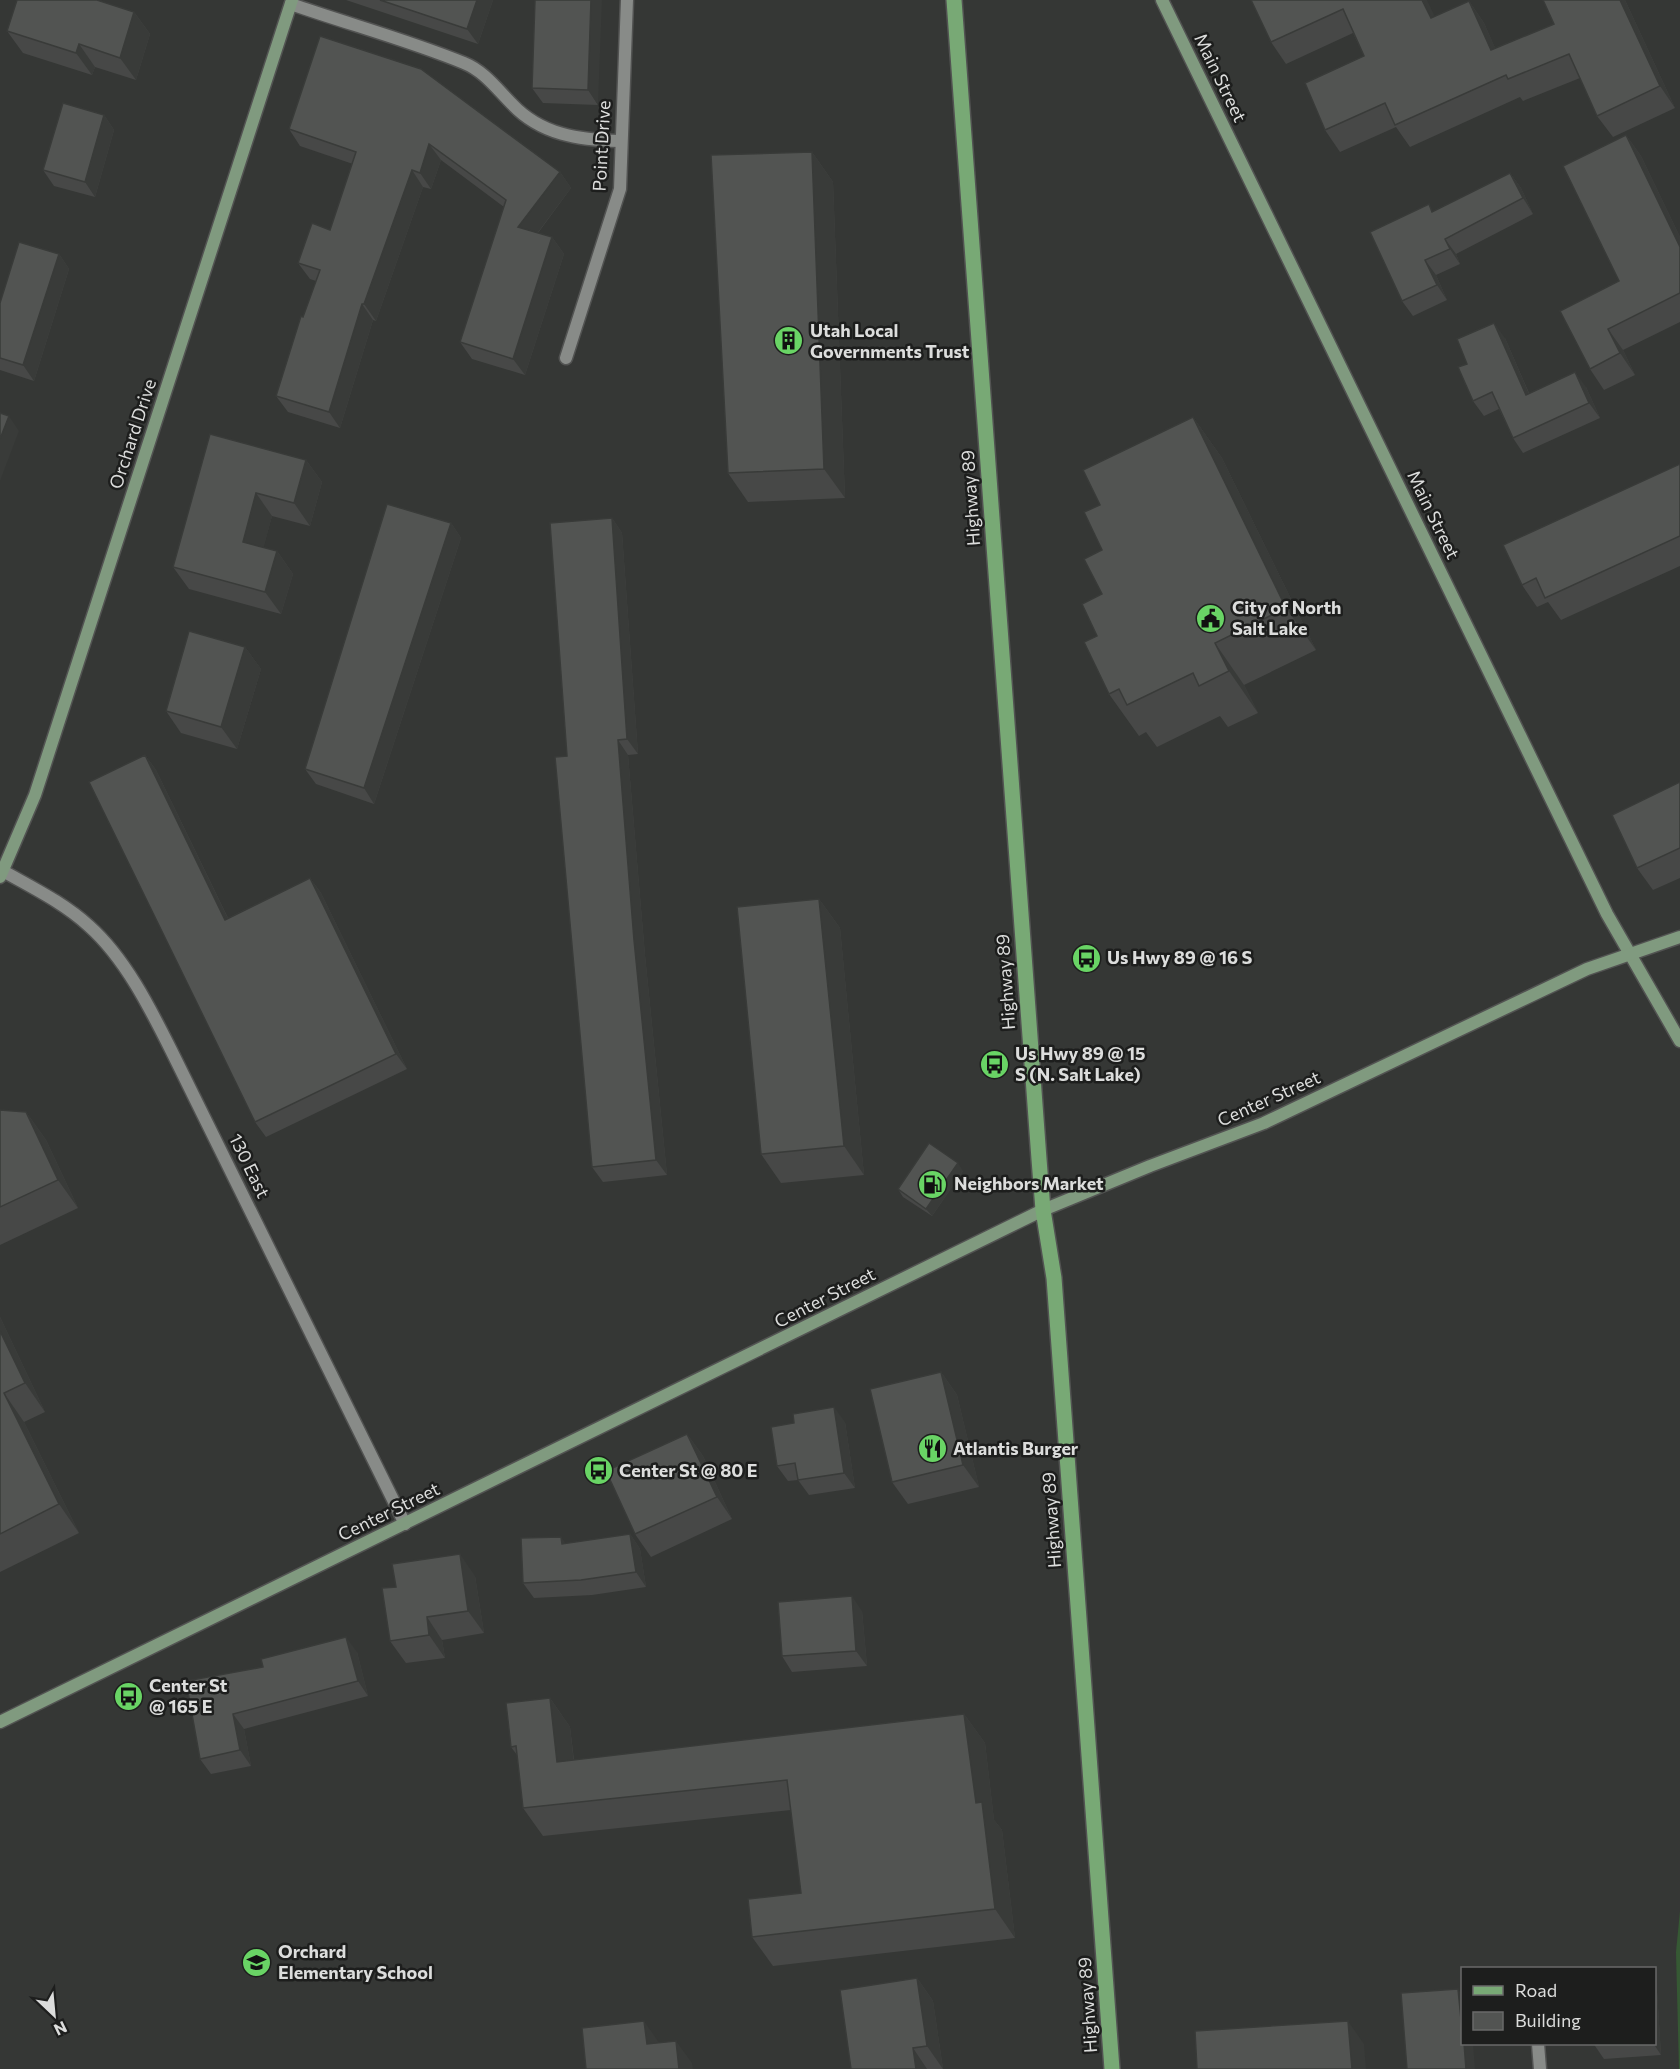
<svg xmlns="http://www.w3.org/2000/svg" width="1680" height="2069" font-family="Commissioner,sans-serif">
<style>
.green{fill:#365934}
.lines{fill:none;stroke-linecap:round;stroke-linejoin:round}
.street-casing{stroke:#525352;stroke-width:15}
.secondary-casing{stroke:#525352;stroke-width:15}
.primary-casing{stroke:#525352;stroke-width:18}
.street{stroke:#888b88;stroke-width:12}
.secondary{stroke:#809a7f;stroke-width:12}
.primary{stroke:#78a975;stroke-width:15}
.wall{fill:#474847}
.shaded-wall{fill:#393b39}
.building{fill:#525452;stroke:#393b39;stroke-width:1.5}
.labels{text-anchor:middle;stroke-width:5;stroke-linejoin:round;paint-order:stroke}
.street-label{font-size:18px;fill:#dcdddc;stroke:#1d1e1d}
.poi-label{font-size:18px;font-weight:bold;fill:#dcdddc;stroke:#1d1e1d;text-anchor:start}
</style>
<rect width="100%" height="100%" fill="#353735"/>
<path class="green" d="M1680 1911V2069H1679L1676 1952Z"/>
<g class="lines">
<defs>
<g id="street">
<path d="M291 4C348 24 408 40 464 63 484 71 497 89 512 104 541 135 580 140 620 141"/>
<path d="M566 358 620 189 627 0"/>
<path d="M3 871C33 888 64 903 89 926 125 958 150 1008 171 1050L405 1524"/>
<path d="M1538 2044 1540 2069"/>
</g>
<g id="secondary">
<path d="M1162 0 1607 914 1680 1041"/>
<path d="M0 877 35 795 292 0"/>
<path d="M0 1722 1043 1210 1150 1166 1264 1123 1587 969 1680 937"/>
</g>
<path id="primary" d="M954 0 1039 1159 1043 1210 1054 1278 1112 2069"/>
</defs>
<use href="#street" class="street-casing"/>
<use href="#secondary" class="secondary-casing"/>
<use href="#primary" class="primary-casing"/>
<use href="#street" class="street"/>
<use href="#secondary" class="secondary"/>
<use href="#primary" class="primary"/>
</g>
<g class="wall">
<path d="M346 0H493L478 44Z"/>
<path d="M535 0 598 105 543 103 532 88Z"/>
<path d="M1251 0 1435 16 1469 1 1484 23 1495 48 1554 24 1543 0H1625L1675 108 1613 137 1597 116 1580 78 1523 101 1520 97 1410 147 1396 127 1340 152 1325 130 1364 56 1353 33 1286 64 1271 42Z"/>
<path d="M134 12 150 34 136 80 95 67 92 75 23 53 7 31Z"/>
<path d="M320 36 560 172 571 188 538 233 552 237 564 254 525 375 472 359 460 342 504 207 441 160 431 189 423 187 376 321 373 320 340 428 288 412 276 396 316 281 310 279 298 263 330 230 353 164 300 146 289 129Z"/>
<path d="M104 115 114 130 95 197 54 186 43 170Z"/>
<path d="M1626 135 1641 156 1680 237V322L1623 350 1635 375 1604 390 1590 369 1619 281Z"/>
<path d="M812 152 833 182 845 498 748 502 728 473Z"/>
<path d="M1510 173 1521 188 1533 214 1456 254 1460 264 1436 275 1447 300 1413 316 1402 301 1434 212Z"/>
<path d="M59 254 69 269 34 381 0 370V303Z"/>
<path d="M1505 338 1529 393 1586 387 1600 418 1523 453 1513 438 1499 409 1484 416 1473 401 1467 364Z"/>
<path d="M1193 417 1222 458 1316 650 1244 685 1258 713 1228 727 1220 716 1157 747 1146 732 1139 736 1109 694 1097 636 1102 594V550L1100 505Z"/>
<path d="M210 434 306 460 322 482 310 526 272 516 263 548 277 551 293 574 281 614 189 589 173 567Z"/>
<path d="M1680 464V566L1561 620 1548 602 1537 607 1522 585Z"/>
<path d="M612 518 622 533 638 754 628 755 645 955 667 1175 603 1182 592 1167 567 756Z"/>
<path d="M451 523 461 538 374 804 316 784 305 769Z"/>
<path d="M245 647 261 669 237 749 181 733 166 711Z"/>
<path d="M145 755 156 770 228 918 310 878 321 893 407 1069 266 1137 255 1122Z"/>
<path d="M1680 782V878L1653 890 1637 868Z"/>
<path d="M819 899 840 928 864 1175 781 1183 761 1154Z"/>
<path d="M0 1110 26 1112 46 1140 78 1208 0 1245Z"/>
<path d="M963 1171 932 1216 903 1197 898 1189Z"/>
<path d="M0 1317 45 1412 24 1422 79 1533 0 1572Z"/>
<path d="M941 1372 957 1395 979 1487 908 1504 892 1482Z"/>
<path d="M845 1422 855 1488 809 1495 798 1480 788 1481 777 1466Z"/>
<path d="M687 1434 703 1456 732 1519 651 1557 635 1534Z"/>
<path d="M630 1534 640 1549 646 1587 592 1595 534 1598 523 1583 566 1544Z"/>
<path d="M475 1576 484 1633 442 1640 445 1658 406 1663 390 1641Z"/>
<path d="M862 1611 867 1666 792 1672 782 1656Z"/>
<path d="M357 1652 368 1696 244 1729 251 1766 211 1774 200 1759 186 1681Z"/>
<path d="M550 1698 570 1727 574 1760 964 1714 985 1743 994 1820 1002 1830 1015 1938 773 1966 752 1937 801 1893 791 1810 543 1836 523 1808 517 1755 511 1747Z"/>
<path d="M917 1978 933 2001 943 2069H851Z"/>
<path d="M1654 1988 1657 1991 1661 2055 1604 2059 1593 2043H1654Z"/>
</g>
<g class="shaded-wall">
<path d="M477 0H493L478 44 467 29Z"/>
<path d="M591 0H602L598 105 588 90Z"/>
<path d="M1422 0H1427L1446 40 1431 18Z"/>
<path d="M1620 0H1625L1675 108 1660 86Z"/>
<path d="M1469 1 1484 23 1506 72 1491 50Z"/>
<path d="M134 12 150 34 136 80 120 58Z"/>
<path d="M79 44 95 67 92 75 76 53Z"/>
<path d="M104 115 114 130 95 197 85 182Z"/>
<path d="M1626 135 1641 156 1680 237V247Z"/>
<path d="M429 144 441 160 431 189 420 173Z"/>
<path d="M812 152 833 182 845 498 824 469Z"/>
<path d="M412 170 423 187 376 321 364 304Z"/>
<path d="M560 172 571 188 530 243 518 227Z"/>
<path d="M1510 173 1521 188 1533 214 1523 198Z"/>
<path d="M552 237 564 254 525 375 513 359Z"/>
<path d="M1445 239 1456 254 1460 264 1450 249Z"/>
<path d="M59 254 69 269 34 381 23 365Z"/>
<path d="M1425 260 1436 275 1447 300 1437 285Z"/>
<path d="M362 304 373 320 340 428 329 412Z"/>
<path d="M1494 323 1505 338 1536 410 1526 395Z"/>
<path d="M1608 329 1623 350 1635 375 1620 353Z"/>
<path d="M1575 372 1586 387 1600 418 1589 403Z"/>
<path d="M9 416 19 431 0 481V439Z"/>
<path d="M1193 417 1222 458 1316 650 1286 608Z"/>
<path d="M306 460 322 482 310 526 294 503Z"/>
<path d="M256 493 272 516 259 565 243 542Z"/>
<path d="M612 518 622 533 638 754 627 739Z"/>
<path d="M451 523 461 538 374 804 364 788Z"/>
<path d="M277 551 293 574 281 614 265 592Z"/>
<path d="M1215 643 1244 685 1258 713 1229 671Z"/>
<path d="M245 647 261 669 237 749 221 727Z"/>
<path d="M618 740 628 755 645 955 667 1175 656 1160 634 940Z"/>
<path d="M145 755 156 770 236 935 225 920Z"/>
<path d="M310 878 321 893 407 1069 396 1054Z"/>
<path d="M819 899 840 928 864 1175 844 1146Z"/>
<path d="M26 1112 46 1140 78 1208 58 1180Z"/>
<path d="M958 1163 963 1171 932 1216 926 1209Z"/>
<path d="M0 1317 45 1412 25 1383 0 1331Z"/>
<path d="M941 1372 957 1395 979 1487 963 1465Z"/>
<path d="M4 1393 24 1422 79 1533 59 1504Z"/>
<path d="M834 1407 845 1422 855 1488 844 1473Z"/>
<path d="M687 1434 703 1456 732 1519 717 1497Z"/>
<path d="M630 1534 640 1549 646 1587 636 1572Z"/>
<path d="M561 1537 572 1552 562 1544Z"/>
<path d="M460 1554 475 1576 484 1633 468 1611Z"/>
<path d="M852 1596 862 1611 867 1666 856 1651Z"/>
<path d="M427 1617 442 1640 445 1658 429 1635Z"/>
<path d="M346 1637 357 1652 368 1696 358 1681Z"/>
<path d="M550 1698 570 1727 577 1791 557 1762Z"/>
<path d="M233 1714 244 1729 251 1766 240 1750Z"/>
<path d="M964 1714 985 1743 994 1820 1002 1830 1015 1938 995 1909 976 1803Z"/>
<path d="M917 1978 933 2001 943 2069 927 2046Z"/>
<path d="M1654 1988 1657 1991 1661 2055 1653 2043H1654Z"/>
<path d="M1458 1989 1462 1995V2030Z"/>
<path d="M644 2021 660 2044H647Z"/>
<path d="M1348 2021 1364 2044 1366 2069H1352Z"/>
<path d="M676 2041 692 2063 693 2069H679Z"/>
<path d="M1464 2043H1473L1475 2069H1466Z"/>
<path d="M913 2048 927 2069H916Z"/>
</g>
<g class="building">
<path d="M17 0H97L134 12 120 58 79 44 76 53 7 31Z"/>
<path d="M380 0H477L467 29Z"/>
<path d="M535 0H591L588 90 532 88Z"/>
<path d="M1251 0H1422L1431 18 1469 1 1491 50 1554 24 1543 0H1620L1660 86 1597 116 1569 54 1508 79 1506 75 1395 125 1385 103 1325 130 1305 83 1364 56 1343 9 1271 42Z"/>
<path d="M320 36 421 69 560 172 518 227 552 237 513 359 460 342 506 200 429 144 420 173 412 170 364 304H362L329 412 276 396 301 316 303 317 320 270 298 263 312 223 330 230 356 152 289 129Z"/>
<path d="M63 103 104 115 85 182 43 170Z"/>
<path d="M1626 135 1680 247V293L1608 329 1620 353 1590 369 1560 311 1619 281 1563 166Z"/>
<path d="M812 152 824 469 728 473 711 155Z"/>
<path d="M1510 173 1523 198 1445 239 1450 249 1425 260 1437 285 1402 301 1370 232 1429 204 1432 212Z"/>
<path d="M19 242 59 254 23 365 0 358V303Z"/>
<path d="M1494 323 1526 395 1575 372 1589 403 1513 438 1492 392 1473 401 1458 367 1467 364 1457 339Z"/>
<path d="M0 413 9 416 0 439Z"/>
<path d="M1193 417 1286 608 1215 643 1229 671 1199 686 1193 673 1127 705 1119 689 1109 694 1084 642 1097 636 1082 604 1102 594 1084 559 1102 550 1084 512 1100 505 1083 470Z"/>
<path d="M210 434 306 460 294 503 256 493 243 542 277 551 265 592 173 567Z"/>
<path d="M1680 464V536L1545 598 1536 578 1522 585 1503 545Z"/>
<path d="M387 504 451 523 364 788 305 769Z"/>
<path d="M612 518 627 739 618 740 634 940 656 1160 592 1167 555 757 567 756 550 523Z"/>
<path d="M189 631 245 647 221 727 166 711Z"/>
<path d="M145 755 225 920 310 878 396 1054 255 1122 89 782Z"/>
<path d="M1680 782V848L1637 868 1612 815Z"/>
<path d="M819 899 844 1146 761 1154 737 907Z"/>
<path d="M0 1110 26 1112 58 1180 0 1207Z"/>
<path d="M929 1143 958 1163 926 1209 898 1189Z"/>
<path d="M0 1331 25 1383 4 1393 59 1504 0 1534Z"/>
<path d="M941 1372 963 1465 892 1482 870 1389Z"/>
<path d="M834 1407 844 1473 798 1480 795 1463 777 1466 771 1427 794 1423 793 1414Z"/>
<path d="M687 1434 717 1497 635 1534 606 1471Z"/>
<path d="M630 1534 636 1572 581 1580 523 1583 521 1538 561 1537 562 1544Z"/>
<path d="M460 1554 468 1611 427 1617 429 1635 390 1641 382 1588 396 1587 392 1564Z"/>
<path d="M852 1596 856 1651 782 1656 778 1602Z"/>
<path d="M346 1637 358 1681 233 1714 240 1750 200 1759 186 1681 263 1667 261 1659Z"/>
<path d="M550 1698 557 1762 964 1714 976 1803 982 1802 995 1909 752 1937 748 1899 801 1893 787 1780 523 1808 516 1746 511 1747 506 1703Z"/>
<path d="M917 1978 927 2046 913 2048 916 2069H851L840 1990Z"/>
<path d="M1458 1989 1462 2030V2043H1464L1466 2069H1407L1401 1993Z"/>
<path d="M644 2021 647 2044 676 2041 679 2069H586L582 2028Z"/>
<path d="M1348 2021 1352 2069H1197L1195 2031Z"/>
</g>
<defs>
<symbol id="building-disc" viewBox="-11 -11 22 22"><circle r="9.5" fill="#69d465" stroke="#1d1e1d"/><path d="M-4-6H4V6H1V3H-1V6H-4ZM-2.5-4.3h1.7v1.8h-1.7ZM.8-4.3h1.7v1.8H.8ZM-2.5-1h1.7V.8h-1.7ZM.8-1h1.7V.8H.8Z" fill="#111"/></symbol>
<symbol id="civic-disc" viewBox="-11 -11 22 22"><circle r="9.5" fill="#69d465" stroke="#1d1e1d"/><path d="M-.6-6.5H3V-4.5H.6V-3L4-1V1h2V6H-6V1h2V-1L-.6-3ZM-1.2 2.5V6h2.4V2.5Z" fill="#111"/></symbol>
<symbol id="bus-disc" viewBox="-11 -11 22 22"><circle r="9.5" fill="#69d465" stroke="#1d1e1d"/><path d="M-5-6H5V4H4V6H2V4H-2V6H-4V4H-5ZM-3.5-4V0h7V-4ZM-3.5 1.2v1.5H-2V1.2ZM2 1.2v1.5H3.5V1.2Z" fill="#111"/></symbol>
<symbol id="fuel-disc" viewBox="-11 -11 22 22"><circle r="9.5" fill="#69d465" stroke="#1d1e1d"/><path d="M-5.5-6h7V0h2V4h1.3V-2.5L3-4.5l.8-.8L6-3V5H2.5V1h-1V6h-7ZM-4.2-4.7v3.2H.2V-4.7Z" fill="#111"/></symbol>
<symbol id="restaurant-disc" viewBox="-11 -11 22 22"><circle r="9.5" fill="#69d465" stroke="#1d1e1d"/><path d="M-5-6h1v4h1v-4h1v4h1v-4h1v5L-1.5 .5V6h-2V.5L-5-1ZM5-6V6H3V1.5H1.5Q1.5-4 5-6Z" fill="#111"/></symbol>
<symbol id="school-disc" viewBox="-11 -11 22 22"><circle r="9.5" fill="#69d465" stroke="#1d1e1d"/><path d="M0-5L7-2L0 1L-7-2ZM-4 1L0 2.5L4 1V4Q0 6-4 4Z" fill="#111"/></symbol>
</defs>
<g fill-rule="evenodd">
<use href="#building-disc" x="772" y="324" width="33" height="33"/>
<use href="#civic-disc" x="1194" y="602" width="33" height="33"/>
<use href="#bus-disc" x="1070" y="942" width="33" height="33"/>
<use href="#bus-disc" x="978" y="1048" width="33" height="33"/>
<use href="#fuel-disc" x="916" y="1168" width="33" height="33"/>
<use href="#restaurant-disc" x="916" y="1432" width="33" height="33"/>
<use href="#bus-disc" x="582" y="1454" width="33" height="33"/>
<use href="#bus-disc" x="112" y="1680" width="33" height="33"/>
<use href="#school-disc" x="240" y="1946" width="33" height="33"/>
</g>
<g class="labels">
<g class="street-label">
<text transform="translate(1220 78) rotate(64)" y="6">Main Street</text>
<text transform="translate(602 146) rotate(-87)" y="6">Point Drive</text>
<text transform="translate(133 434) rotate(-72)" y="6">Orchard Drive</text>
<text transform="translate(971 498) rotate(-94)" y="6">Highway 89</text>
<text transform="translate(1433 515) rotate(64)" y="6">Main Street</text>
<text transform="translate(1006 982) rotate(-94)" y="6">Highway 89</text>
<text transform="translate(1269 1099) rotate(-24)" y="6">Center Street</text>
<text transform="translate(249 1166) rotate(64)" y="6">130 East</text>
<text transform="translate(825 1298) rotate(-27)" y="6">Center Street</text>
<text transform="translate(389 1512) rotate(-26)" y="6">Center Street</text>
<text transform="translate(1052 1520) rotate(-94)" y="6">Highway 89</text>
<text transform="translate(1088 2005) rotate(-94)" y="6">Highway 89</text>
</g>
<g class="poi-label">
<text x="810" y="337">Utah Local<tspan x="810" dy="21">Governments Trust</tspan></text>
<text x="1232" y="614">City of North<tspan x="1232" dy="21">Salt Lake</tspan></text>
<text x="1107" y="964">Us Hwy 89 @ 16 S</text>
<text x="1015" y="1060">Us Hwy 89 @ 15<tspan x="1015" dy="21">S (N. Salt Lake)</tspan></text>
<text x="954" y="1190">Neighbors Market</text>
<text x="953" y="1455">Atlantis Burger</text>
<text x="619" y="1477">Center St @ 80 E</text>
<text x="149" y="1692">Center St<tspan x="149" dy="21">@ 165 E</tspan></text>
<text x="278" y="1958">Orchard<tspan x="278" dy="21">Elementary School</tspan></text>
</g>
</g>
<rect x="1461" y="1967" width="195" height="78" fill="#1d1e1d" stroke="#696a69" stroke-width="1.5"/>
<rect x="1473" y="1986" width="30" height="9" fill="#78a975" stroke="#696a69" stroke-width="1.5"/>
<text x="1515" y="1997" font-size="18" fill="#dcdddc">Road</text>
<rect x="1473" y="2012" width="30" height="18" fill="#525452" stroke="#696a69" stroke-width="1.5"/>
<text x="1515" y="2027" font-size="18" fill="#dcdddc">Building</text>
<g transform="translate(54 2015) rotate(154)" stroke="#1d1e1d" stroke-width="4.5" paint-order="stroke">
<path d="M0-4.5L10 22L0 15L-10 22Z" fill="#dcdddc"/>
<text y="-9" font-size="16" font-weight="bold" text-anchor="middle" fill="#dcdddc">N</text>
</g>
</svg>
